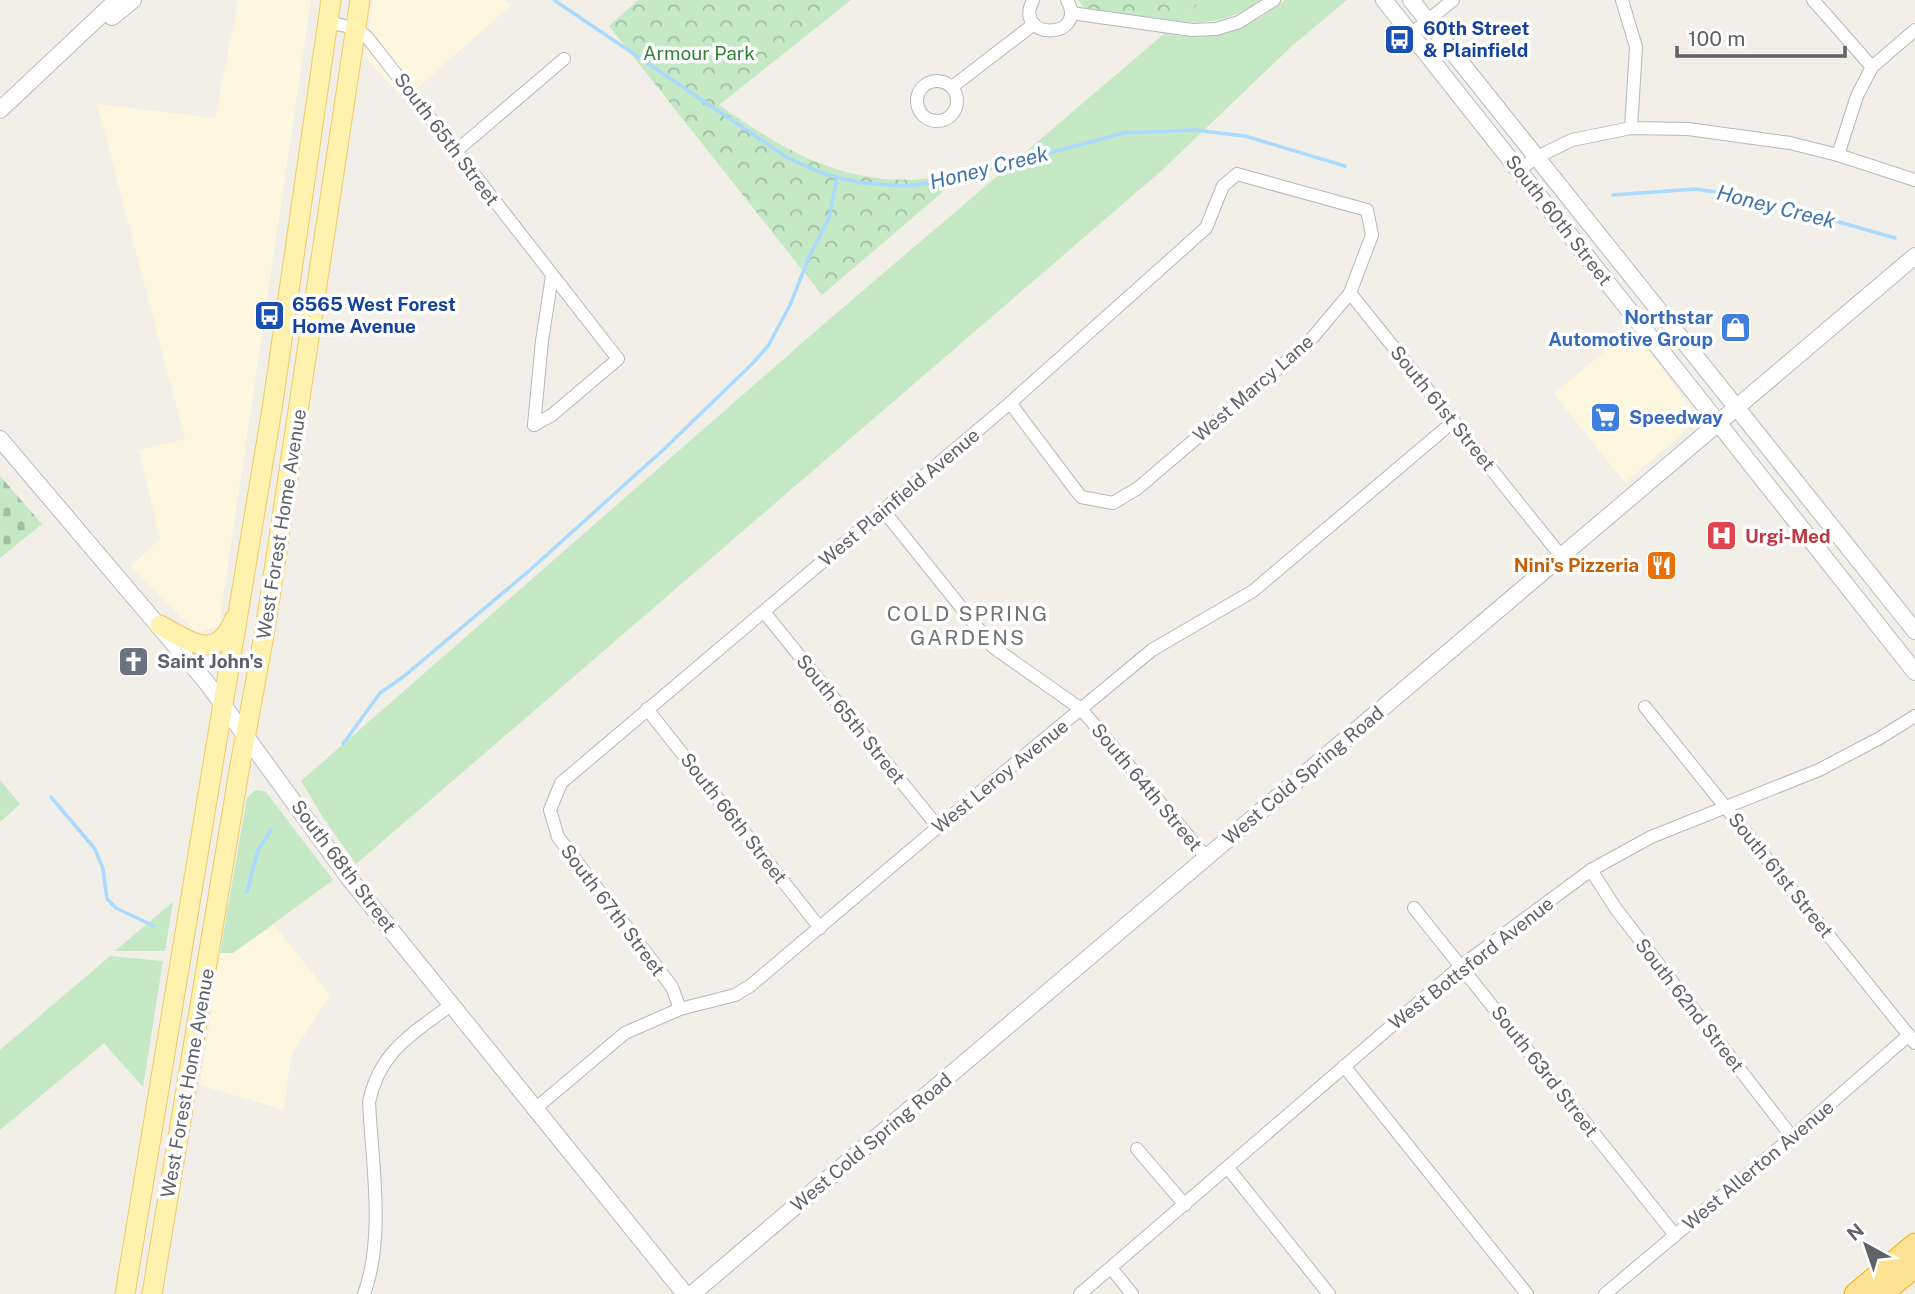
<svg xmlns="http://www.w3.org/2000/svg" width="1915" height="1294" font-family="'Public Sans',sans-serif">
<style>
.commercial{fill:#fef7e0}
.grass{fill:#c5e8c5}
.cemetery{fill:url(#cemetery-stones)}
.park{fill:url(#park-crowns)}
.lines{fill:none;stroke-linecap:round;stroke-linejoin:round}
.stream{stroke:#aadaff;stroke-width:3.5}
.street-casing{stroke:#b5b8bc;stroke-width:14}
.secondary-casing{stroke:#b6babf;stroke-width:18}
.primary-casing{stroke:#f2c960;stroke-width:21}
.highway-casing{stroke:#f9ab00;stroke-width:23}
.street{stroke:#fff;stroke-width:12}
.secondary{stroke:#fff;stroke-width:16}
.primary{stroke:#fff2af;stroke-width:19}
.highway{stroke:#fde293;stroke-width:21}
.labels{text-anchor:middle;stroke-width:7;stroke-linejoin:round;paint-order:stroke}
.transit-label{font-size:19px;font-weight:bold;fill:#164399;stroke:#fff;text-anchor:start}
.park-label{font-size:19px;fill:#348238;stroke:#fff}
.street-label{font-size:19px;fill:#5f6368;stroke:#fff}
.shop-label{font-size:19px;font-weight:bold;fill:#366cbe;stroke:#fff;text-anchor:end}
.health-label{font-size:19px;font-weight:bold;fill:#be3a42;stroke:#fff;text-anchor:start}
.food-label{font-size:19px;font-weight:bold;fill:#c56008;stroke:#fff;text-anchor:end}
.worship-label{font-size:19px;font-weight:bold;fill:#5b616d;stroke:#fff;text-anchor:start}
.water-label{font-size:21px;font-style:italic;fill:#4174aa;stroke:#fff}
.neighbourhood-label{font-size:21px;letter-spacing:2px;fill:#70757a;stroke:#fff}
</style>
<defs>
<pattern id="cemetery-stones" width="16" height="16" patternUnits="userSpaceOnUse" patternTransform="scale(1.75)"><rect width="16" height="16" fill="#c5e8c5"/><path d="M2 7V4a2 2 0 0 1 4 0v3zM10 15v-3a2 2 0 0 1 4 0v3z" fill="#a3c0a4"/></pattern>
<pattern id="park-crowns" width="20" height="18" patternUnits="userSpaceOnUse" patternTransform="scale(1.75)"><rect width="20" height="18" fill="#c5e8c5"/><path d="M2 6a3 3 0 1 1 6 0M12 15a3 3 0 1 1 6 0" fill="none" stroke="#a3c0a4"/></pattern>
</defs>
<rect width="100%" height="100%" fill="#f1efe8"/>
<g class="commercial">
<path d="M238 0H311L219 626 197 633 131 566 160 539 139 450 185 439 97 104 215 118Z"/>
<path d="M373 0H505L511 5 404 100 365 56Z"/>
<path d="M1632 328 1699 419 1625 483 1554 394Z"/>
<path d="M274 925 330 995 291 1056 284 1110 200 1085 220 953H233Z"/>
</g>
<g class="grass">
<path d="M1203 0H1262C1237 17 1209 26 1179 21Z"/>
<path d="M1285 0H1347L1293 45 1160 172 356 864 324 819 301 781 818 329 1165 33C1214 43 1246 31 1285 0Z"/>
<path d="M0 780 20 804 0 822Z"/>
<path d="M255 790 266 792 333 880 233 953H220L247 798Z"/>
<path d="M173 902 165 951H115Z"/>
<path d="M110 956 163 961 143 1087 104 1043 0 1130V1050Z"/>
</g>
<path class="cemetery" d="M0 476 42 524 0 558Z"/>
<g class="park">
<path d="M638 0H851L719 105C782 149 843 186 923 179 937 178 952 174 966 172L822 295 609 26Z"/>
<path d="M1079 0H1203L1179 21 1087 9 1082 6Z"/>
</g>
<g class="lines">
<g class="stream">
<path d="M554 0 788 158 824 174 862 183 905 186 939 182 1124 133 1194 130 1245 136 1345 166"/>
<path d="M1613 195 1695 189 1752 197 1895 238"/>
<path d="M343 744 380 693 403 677 530 570 663 450 752 364 768 346 790 305 809 257 829 218 837 177"/>
<path d="M51 797 95 849 103 869 107 899 116 908 154 926"/>
<path d="M247 892 258 850 271 830"/>
</g>
<defs>
<g id="street">
<path d="M1033 0C1012 41 1089 40 1067 0"/>
<path d="M1622 0 1636 47 1631 128"/>
<path d="M1813 0 1872 67"/>
<path d="M1071 13 1192 30 1216 29 1239 22 1274 0"/>
<path d="M327 22 355 28 367 37 618 359 552 415 534 425"/>
<path d="M1411 34 1453 0"/>
<circle cx="937" cy="101" r="20"/>
<path d="M952 87 1034 24"/>
<path d="M456 151 564 59"/>
<path d="M1838 155 1857 96 1872 67 1915 30"/>
<path d="M1519 170 1537 157 1572 140 1631 128 1688 129 1790 143 1838 155 1915 180"/>
<path d="M1350 293 1561 556"/>
<path d="M534 425 542 341 552 276"/>
<path d="M883 510 993 647 1081 709 1206 857"/>
<path d="M764 612 938 827"/>
<path d="M1645 707 1915 1043"/>
<path d="M647 709 820 928"/>
<path d="M1591 870 1616 909 1792 1137"/>
<path d="M1414 908 1675 1235"/>
<path d="M680 1009 672 987 558 837 550 810 561 783 1010 403 1206 228 1223 186 1237 174 1367 210 1372 235 1350 293 1308 343 1138 488 1113 503 1081 497 1010 403"/>
<path d="M1344 1066 1527 1294"/>
<path d="M536 1108 625 1033 680 1009 735 995 750 986 938 827 1152 650 1253 591 1454 421"/>
<path d="M1137 1149 1185 1205"/>
<path d="M1228 1168 1329 1294"/>
<path d="M1111 1268 1132 1294"/>
<path d="M364 1294C385 1237 372 1163 369 1102 380 1050 413 1034 452 1004"/>
<path d="M1080 1294 1461 966 1591 870 1651 837 1819 770 1878 739 1915 716"/>
<path d="M1605 1294 1792 1137 1909 1035"/>
</g>
<g id="secondary">
<path d="M1384 0 1915 672"/>
<path d="M1411 0 1915 631"/>
<path d="M112 17 133 0"/>
<path d="M0 110 117 0"/>
<path d="M0 439 207 683 349 878 685 1294"/>
<path d="M692 1294 1915 256"/>
</g>
<g id="primary">
<path d="M160 625C189 641 217 663 234 620"/>
<path d="M125 1294 272 409 331 0"/>
<path d="M152 1294 239 771 265 630 360 0"/>
</g>
<g id="highway">
<path d="M1855 1294 1915 1244"/>
<path d="M1882 1294 1915 1267"/>
</g>
</defs>
<use href="#street" class="street-casing"/>
<use href="#secondary" class="secondary-casing"/>
<use href="#primary" class="primary-casing"/>
<use href="#highway" class="highway-casing"/>
<use href="#street" class="street"/>
<use href="#secondary" class="secondary"/>
<use href="#primary" class="primary"/>
<use href="#highway" class="highway"/>
</g>
<defs>
<symbol id="bus-square" viewBox="-11 -11 22 22"><rect x="-9" y="-9" width="18" height="18" rx="4" fill="#1a4fb4" stroke="#fff"/><path d="M-5-6H5V4H4V6H2V4H-2V6H-4V4H-5ZM-3.5-4V0h7V-4ZM-3.5 1.2v1.5H-2V1.2ZM2 1.2v1.5H3.5V1.2Z" fill="#fff"/></symbol>
<symbol id="shop-square" viewBox="-11 -11 22 22"><rect x="-9" y="-9" width="18" height="18" rx="4" fill="#3f7fe0" stroke="#fff"/><path d="M-5-2.5h2.3a2.7 3.5 0 0 1 5.4 0H5L5.5 6h-11ZM-1.5-2.5h3a1.5 2.3 0 0 0-3 0Z" fill="#fff"/></symbol>
<symbol id="supermarket-square" viewBox="-11 -11 22 22"><rect x="-9" y="-9" width="18" height="18" rx="4" fill="#3f7fe0" stroke="#fff"/><path d="M-6-5.5h2.5l.6 2H6L4.5 2H-2.5L-4.4-4H-6ZM-1.5 3.2a1.3 1.3 0 1 0 .1 0ZM3 3.2a1.3 1.3 0 1 0 .1 0Z" fill="#fff"/></symbol>
<symbol id="hospital-square" viewBox="-11 -11 22 22"><rect x="-9" y="-9" width="18" height="18" rx="4" fill="#e0444e" stroke="#fff"/><path d="M-5-5h3v3.5h4V-5h3V5h-3V1.5h-4V5h-3Z" fill="#fff"/></symbol>
<symbol id="restaurant-square" viewBox="-11 -11 22 22"><rect x="-9" y="-9" width="18" height="18" rx="4" fill="#e8710a" stroke="#fff"/><path d="M-5-6h1v4h1v-4h1v4h1v-4h1v5L-1.5 .5V6h-2V.5L-5-1ZM5-6V6H3V1.5H1.5Q1.5-4 5-6Z" fill="#fff"/></symbol>
<symbol id="church-square" viewBox="-11 -11 22 22"><rect x="-9" y="-9" width="18" height="18" rx="4" fill="#6b7280" stroke="#fff"/><path d="M-1.2-6h2.4v3.5h3.3v2.4h-3.3V6h-2.4V-.1h-3.3v-2.4h3.3Z" fill="#fff"/></symbol>
</defs>
<g fill-rule="evenodd">
<use href="#bus-square" x="1382" y="22" width="35" height="35"/>
<use href="#bus-square" x="252" y="298" width="35" height="35"/>
<use href="#shop-square" x="1718" y="310" width="35" height="35"/>
<use href="#supermarket-square" x="1588" y="400" width="35" height="35"/>
<use href="#hospital-square" x="1704" y="518" width="35" height="35"/>
<use href="#restaurant-square" x="1644" y="548" width="35" height="35"/>
<use href="#church-square" x="116" y="644" width="35" height="35"/>
</g>
<g class="labels">
<g class="transit-label">
<text x="1423" y="35">60th Street<tspan x="1423" dy="22">&amp; Plainfield</tspan></text>
<text x="292" y="311">6565 West Forest<tspan x="292" dy="22">Home Avenue</tspan></text>
</g>
<g class="park-label">
<text x="699" y="60">Armour Park</text>
</g>
<g class="street-label">
<text transform="translate(447 139) rotate(53)" y="7">South 65th Street</text>
<text transform="translate(1559 220) rotate(52)" y="7">South 60th Street</text>
<text transform="translate(1253 388) rotate(-41)" y="7">West Marcy Lane</text>
<text transform="translate(1443 408) rotate(51)" y="7">South 61st Street</text>
<text transform="translate(899 497) rotate(-40)" y="7">West Plainfield Avenue</text>
<text transform="translate(281 524) rotate(-81)" y="7">West Forest Home Avenue</text>
<text transform="translate(851 719) rotate(51)" y="7">South 65th Street</text>
<text transform="translate(1303 775) rotate(-40)" y="7">West Cold Spring Road</text>
<text transform="translate(1000 776) rotate(-39)" y="7">West Leroy Avenue</text>
<text transform="translate(1147 787) rotate(50)" y="7">South 64th Street</text>
<text transform="translate(734 818) rotate(52)" y="7">South 66th Street</text>
<text transform="translate(344 866) rotate(53)" y="7">South 68th Street</text>
<text transform="translate(1781 875) rotate(51)" y="7">South 61st Street</text>
<text transform="translate(613 910) rotate(53)" y="7">South 67th Street</text>
<text transform="translate(1471 963) rotate(-38)" y="7">West Bottsford Avenue</text>
<text transform="translate(1690 1005) rotate(52)" y="7">South 62nd Street</text>
<text transform="translate(1545 1071) rotate(52)" y="7">South 63rd Street</text>
<text transform="translate(187 1083) rotate(-80)" y="7">West Forest Home Avenue</text>
<text transform="translate(871 1142) rotate(-40)" y="7">West Cold Spring Road</text>
<text transform="translate(1758 1165) rotate(-40)" y="7">West Allerton Avenue</text>
</g>
<g class="shop-label">
<text x="1713" y="324">Northstar<tspan x="1713" dy="22">Automotive Group</tspan></text>
<text x="1629" y="424" text-anchor="start">Speedway</text>
</g>
<g class="health-label">
<text x="1745" y="543">Urgi-Med</text>
</g>
<g class="food-label">
<text x="1639" y="572">Nini's Pizzeria</text>
</g>
<g class="worship-label">
<text x="157" y="668">Saint John's</text>
</g>
<g class="water-label">
<text transform="translate(989 168) rotate(-14)" y="7">Honey Creek</text>
<text transform="translate(1776 207) rotate(14)" y="7">Honey Creek</text>
</g>
<g class="neighbourhood-label">
<text x="968" y="621">COLD SPRING<tspan x="968" dy="24">GARDENS</tspan></text>
</g>
</g>
<g transform="translate(1866 1245) rotate(320)" stroke="#ffffff" stroke-width="5" paint-order="stroke">
<path d="M0-5L12 26L0 18L-12 26Z" fill="#5f6368"/>
<text y="-10" font-size="19" font-weight="bold" text-anchor="middle" fill="#5f6368">N</text>
</g>
<path d="M1677 46v10h168v-10" fill="none" stroke="#5f6368" stroke-width="3.5"/>
<text x="1688" y="46" font-size="21" fill="#5f6368" stroke="#ffffff" stroke-width="5" paint-order="stroke">100 m</text>
</svg>
